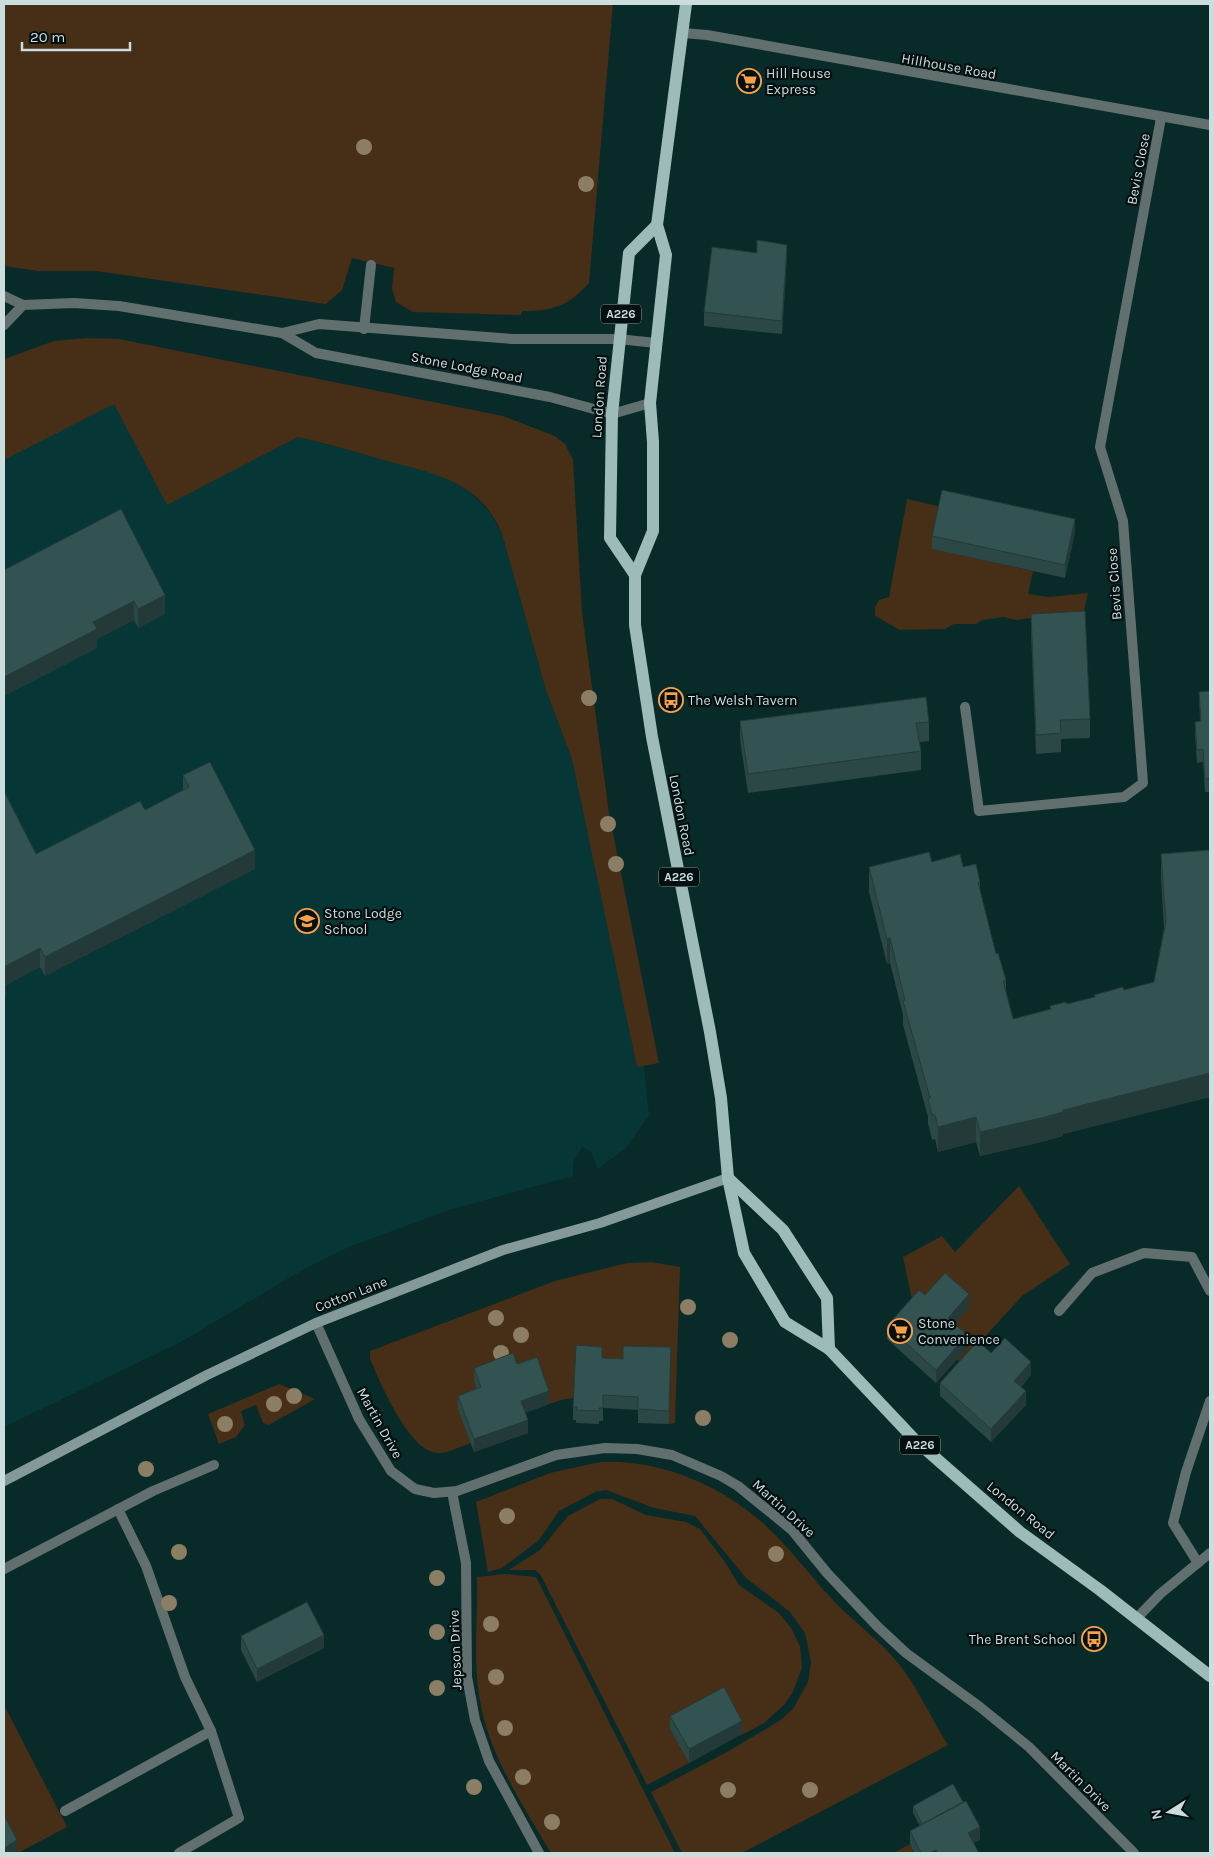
<svg xmlns="http://www.w3.org/2000/svg" width="1214" height="1857" font-family="Karla,sans-serif">
<style>
.built{fill:#063635}
.green{fill:#462e17}
.lines{fill:none;stroke-linecap:round;stroke-linejoin:round}
.service{stroke:#616f6e;stroke-width:10}
.minor{stroke:#616f6e;stroke-width:10}
.secondary{stroke:#839a99;stroke-width:10}
.primary{stroke:#9dbbb9;stroke-width:12}
.tree{fill:#8b7e64}
.wall{fill:#2b4746}
.shaded-wall{fill:#233a39}
.building{fill:#325351;stroke:#233a39}
.labels{text-anchor:middle;stroke-width:4.5;stroke-linejoin:round;paint-order:stroke}
.shield{fill:#041010;stroke:#8fa09f;stroke-width:1}
.shield-label{font-size:12px;font-weight:bold;fill:#cbdddc}
.street-label{font-size:14px;fill:#cbdddc;stroke:#041010}
.poi-label{font-size:14px;fill:#cbdddc;stroke:#041010;text-anchor:start}
</style>
<rect width="100%" height="100%" fill="#082a29"/>
<path class="built" d="M105 402 298 437 441 474 467 489 491 514 502 534 546 690 572 759 644 1067 649 1115 626 1148 598 1169 591 1152 582 1147 573 1163V1176L449 1210 349 1247 306 1268 181 1342 4 1427V454Z"/>
<g class="green">
<path d="M4 4H613L589 283C567 307 553 311 522 311L521 315 413 312 396 302 392 289 394 268 352 258 342 290 326 304 96 271H39L4 266Z"/>
<path d="M86 338 119 339 503 416 555 436 565 444 573 460 582 612 601 754 609 813 659 1063 637 1067 572 759 546 690 502 534C480 481 436 474 387 461 357 452 328 444 298 437L167 505 114 404 4 460V359L54 341Z"/>
<path d="M907 499 942 507 933 549 1033 571 1028 594 1049 597 1088 593 1084 611 1016 620 1004 617 982 620 976 624H954L945 629 900 630 875 616V607L879 600 889 597Z"/>
<path d="M1019 1186 1070 1264 1022 1296 961 1363 957 1359 967 1348 925 1308 912 1300 903 1257 942 1236 955 1252Z"/>
<path d="M652 1262 680 1267 675 1423 669 1424 671 1361 574 1398 565 1399 549 1404 481 1400 471 1443C461 1446 447 1454 438 1453 409 1452 380 1382 370 1359V1351L555 1281 627 1263Z"/>
<path d="M279 1384 315 1399 269 1425 263 1423 256 1405 241 1411 245 1425 236 1437 219 1444 208 1414Z"/>
<path d="M600 1462C660 1459 721 1485 765 1525 789 1547 809 1574 831 1598 851 1620 882 1642 899 1664 916 1685 933 1721 948 1745L742 1853H682L651 1792 727 1752 779 1721 793 1709 808 1682 811 1662 805 1633 790 1612 746 1578 695 1516 654 1508 606 1490 595 1492 559 1511 539 1540 502 1568 488 1572 476 1502 550 1473Z"/>
<path d="M600 1499H612L646 1515 686 1522 700 1529 725 1562 739 1585 779 1613 791 1628 800 1646 802 1668 792 1694 784 1705 764 1723 744 1734 671 1729 689 1763 647 1785 540 1574 535 1570H509L540 1550 568 1516Z"/>
<path d="M505 1574 536 1577 675 1853H551C522 1804 487 1752 479 1695 473 1656 478 1616 477 1577Z"/>
<path d="M4 1705 67 1827 18 1853 4 1828Z"/>
<path d="M910 1844 914 1853H893Z"/>
</g>
<g class="lines">
<g class="service">
<path d="M364 329 371 265"/>
<path d="M1059 1311 1092 1273 1144 1253 1192 1257 1210 1291"/>
<path d="M1198 1563 1173 1523 1186 1472 1210 1401"/>
</g>
<g class="minor">
<path d="M683 33 707 35 1210 125"/>
<path d="M4 296 23 305 74 303 119 306 282 333 316 353 550 397 612 414 650 403"/>
<path d="M4 325 23 305"/>
<path d="M282 333 319 324 512 339H618L656 343"/>
<path d="M965 707 979 811 1124 797 1143 783 1123 521 1100 447 1161 118"/>
<path d="M316 1323 359 1419 391 1471 415 1489 434 1493 457 1491 556 1455 605 1448 637 1449 672 1455 721 1476 738 1486 792 1530 827 1573 877 1626 906 1653 980 1707 1029 1747 1134 1853"/>
<path d="M452 1492 466 1563 467 1677 475 1720 489 1761 539 1853"/>
<path d="M118 1509 146 1566 185 1677 211 1731 239 1818 179 1853"/>
<path d="M4 1569 153 1491 214 1465"/>
<path d="M1136 1619 1160 1594 1210 1553"/>
<path d="M65 1811 211 1731"/>
</g>
<path class="secondary" d="M4 1481 207 1375 316 1323 503 1250 600 1223 728 1178"/>
<g class="primary">
<path d="M686 4 657 225 666 255 650 403 653 442V531L635 575V625L652 737 710 1032 721 1098 728 1178 744 1253 785 1322 829 1349 915 1440 1020 1532 1100 1590 1210 1676"/>
<path d="M635 575 610 538 612 414 629 253 657 225"/>
<path d="M728 1178 783 1230 827 1298 829 1349"/>
</g>
</g>
<g class="tree">
<circle cx="364" cy="147" r="8"/>
<circle cx="586" cy="184" r="8"/>
<circle cx="589" cy="698" r="8"/>
<circle cx="608" cy="824" r="8"/>
<circle cx="616" cy="864" r="8"/>
<circle cx="688" cy="1307" r="8"/>
<circle cx="496" cy="1318" r="8"/>
<circle cx="521" cy="1335" r="8"/>
<circle cx="730" cy="1340" r="8"/>
<circle cx="501" cy="1353" r="8"/>
<circle cx="294" cy="1396" r="8"/>
<circle cx="274" cy="1404" r="8"/>
<circle cx="703" cy="1418" r="8"/>
<circle cx="225" cy="1424" r="8"/>
<circle cx="146" cy="1469" r="8"/>
<circle cx="507" cy="1516" r="8"/>
<circle cx="179" cy="1552" r="8"/>
<circle cx="776" cy="1554" r="8"/>
<circle cx="437" cy="1578" r="8"/>
<circle cx="169" cy="1603" r="8"/>
<circle cx="491" cy="1624" r="8"/>
<circle cx="437" cy="1632" r="8"/>
<circle cx="496" cy="1677" r="8"/>
<circle cx="437" cy="1688" r="8"/>
<circle cx="505" cy="1728" r="8"/>
<circle cx="523" cy="1777" r="8"/>
<circle cx="474" cy="1787" r="8"/>
<circle cx="728" cy="1790" r="8"/>
<circle cx="810" cy="1790" r="8"/>
<circle cx="552" cy="1822" r="8"/>
</g>
<g class="wall">
<path d="M787 258 782 334 704 326V312Z"/>
<path d="M121 509 165 614 138 628 134 620 97 639V648L4 696Z"/>
<path d="M1075 532 1065 578 932 549V536Z"/>
<path d="M1031 614 1090 719V738L1061 739V752L1036 754 1031 633Z"/>
<path d="M1210 691V792H1205L1203 762 1197 763 1195 735V722H1200L1199 692Z"/>
<path d="M740 721 929 722V741L919 742 921 751V770L748 793 740 740Z"/>
<path d="M183 775 255 869 45 976 40 967 6 985V997L4 998V791L36 854 145 810 183 791Z"/>
<path d="M1161 854 1210 1097 1063 1134V1136L1041 1142 980 1156 976 1142 938 1152 935 1139 932 1140 928 1123V1117L903 1025V1015L890 963 887 964 869 892V867L932 862 963 867 980 882V891L996 954 1006 980V990L1013 1019 1050 1009V1006L1067 1004 1094 997V995L1124 990 1154 982 1164 928 1161 879Z"/>
<path d="M969 1308 954 1323 967 1348 936 1383 887 1339V1326Z"/>
<path d="M991 1353 1031 1375 1021 1387 1026 1405 991 1442 940 1396V1383Z"/>
<path d="M602 1358 671 1360 669 1424 638 1423V1410L603 1408V1421H599V1424L576 1423V1420H573V1407Z"/>
<path d="M517 1364 549 1404 525 1413 528 1433 474 1452 458 1409V1396L477 1389 474 1381V1368Z"/>
<path d="M241 1636 324 1648 257 1682 241 1650Z"/>
<path d="M670 1716 742 1734 689 1763 670 1729Z"/>
<path d="M913 1806 980 1840 973 1843 979 1853H914L910 1844V1831L920 1826 913 1813Z"/>
</g>
<g class="shaded-wall">
<path d="M787 245V258L782 334V321Z"/>
<path d="M1075 519V532L1065 578V565Z"/>
<path d="M165 595V614L138 628V609Z"/>
<path d="M134 601V620L97 639V648L4 696V677L93 622Z"/>
<path d="M255 850V869L45 976V957Z"/>
<path d="M890 938V963L887 964V939Z"/>
<path d="M40 948V967L6 985V997L4 998V967Z"/>
<path d="M1210 1073V1097L1063 1134V1136L1041 1142 980 1156V1132Z"/>
<path d="M976 1117V1142L938 1152V1127Z"/>
<path d="M969 1294V1308L948 1331V1318Z"/>
<path d="M967 1335V1348L936 1383V1370Z"/>
<path d="M671 1347V1360L669 1424V1411Z"/>
<path d="M1031 1362V1375L1014 1394V1381Z"/>
<path d="M549 1391V1404L521 1414V1401Z"/>
<path d="M1026 1391V1405L991 1442V1429Z"/>
<path d="M528 1420V1433L474 1452V1439Z"/>
<path d="M324 1635V1648L257 1682V1669Z"/>
<path d="M742 1721V1734L689 1763V1749Z"/>
<path d="M980 1827V1840L968 1846V1833Z"/>
<path d="M17 1840V1853H4V1848Z"/>
<path d="M936 1850V1853H929Z"/>
</g>
<g class="building">
<path d="M757 240 787 245 782 321 704 312 712 247 757 253Z"/>
<path d="M942 490 1075 519 1065 565 932 536Z"/>
<path d="M121 509 165 595 138 609 134 601 93 622 97 629 4 677V570Z"/>
<path d="M1085 611 1090 719 1060 720 1061 733 1036 735 1031 614Z"/>
<path d="M1210 691V778L1205 779 1203 749 1197 750 1195 722 1201 721 1199 692Z"/>
<path d="M926 697 929 722 916 723 921 751 748 774 740 721Z"/>
<path d="M210 762 255 850 45 957 40 948 4 967V791L36 854 140 801 145 810 189 787 183 775Z"/>
<path d="M1210 850V1073L1063 1110V1112L1041 1118 980 1132 976 1117 938 1127 935 1115H932L928 1099 930 1098 903 1001 905 1000 890 938 887 939 869 867 929 852 932 862 960 854 963 867 976 864 980 882H978L996 954 998 953 1006 980 1003 981 1013 1019 1051 1009 1050 1006 1066 1002 1067 1004 1095 997 1094 995 1123 987 1124 990 1154 982 1166 921 1161 854Z"/>
<path d="M945 1273 969 1294 948 1318 967 1335 936 1370 887 1326 919 1290 925 1295Z"/>
<path d="M1005 1338 1031 1362 1014 1381 1026 1391 991 1429 940 1383 978 1341 991 1353Z"/>
<path d="M576 1345 602 1347V1358L623 1359V1346L671 1347 669 1411 638 1409V1397L603 1395V1408H599V1411L576 1410 577 1407H573Z"/>
<path d="M513 1353 517 1364 537 1357 549 1391 521 1401 528 1420 474 1439 458 1396 481 1387 474 1368Z"/>
<path d="M307 1602 324 1635 257 1669 241 1636Z"/>
<path d="M724 1687 742 1721 689 1749 670 1716Z"/>
<path d="M953 1784 963 1802 922 1824 913 1806Z"/>
<path d="M966 1801 980 1827 968 1833 979 1853H938L936 1850 929 1853H921L910 1831Z"/>
<path d="M4 1815 17 1840 4 1848Z"/>
</g>
<defs>
<symbol id="supermarket-ring" viewBox="-11 -11 22 22"><circle r="9.5" fill="#041010" stroke="#f8a14a" stroke-width="1.5"/><path d="M-6-5.5h2.5l.6 2H6L4.5 2H-2.5L-4.4-4H-6ZM-1.5 3.2a1.3 1.3 0 1 0 .1 0ZM3 3.2a1.3 1.3 0 1 0 .1 0Z" fill="#f8a14a"/></symbol>
<symbol id="bus-ring" viewBox="-11 -11 22 22"><circle r="9.5" fill="#041010" stroke="#f8a14a" stroke-width="1.5"/><path d="M-5-6H5V4H4V6H2V4H-2V6H-4V4H-5ZM-3.5-4V0h7V-4ZM-3.5 1.2v1.5H-2V1.2ZM2 1.2v1.5H3.5V1.2Z" fill="#f8a14a"/></symbol>
<symbol id="school-ring" viewBox="-11 -11 22 22"><circle r="9.5" fill="#041010" stroke="#f8a14a" stroke-width="1.5"/><path d="M0-5L7-2L0 1L-7-2ZM-4 1L0 2.5L4 1V4Q0 6-4 4Z" fill="#f8a14a"/></symbol>
</defs>
<g fill-rule="evenodd">
<use href="#supermarket-ring" x="735" y="67" width="28" height="28"/>
<use href="#bus-ring" x="657" y="686" width="28" height="28"/>
<use href="#school-ring" x="293" y="907" width="28" height="28"/>
<use href="#supermarket-ring" x="886" y="1317" width="28" height="28"/>
<use href="#bus-ring" x="1080" y="1625" width="28" height="28"/>
</g>
<g class="labels">
<g class="shield">
<rect x="601" y="304.5" width="40" height="19" rx="4"/>
<rect x="659" y="867.5" width="40" height="19" rx="4"/>
<rect x="900" y="1435.5" width="40" height="19" rx="4"/>
</g>
<g class="shield-label">
<text x="621" y="318">A226</text>
<text x="679" y="881">A226</text>
<text x="920" y="1449">A226</text>
</g>
<g class="street-label">
<text transform="translate(949 66) rotate(10)" y="5">Hillhouse Road</text>
<text transform="translate(1138 169) rotate(-79)" y="5">Bevis Close</text>
<text transform="translate(467 367) rotate(11)" y="5">Stone Lodge Road</text>
<text transform="translate(599 397) rotate(-86)" y="5">London Road</text>
<text transform="translate(1114 584) rotate(-94)" y="5">Bevis Close</text>
<text transform="translate(682 815) rotate(79)" y="5">London Road</text>
<text transform="translate(351 1294) rotate(-21)" y="5">Cotton Lane</text>
<text transform="translate(380 1423) rotate(61)" y="5">Martin Drive</text>
<text transform="translate(784 1508) rotate(42)" y="5">Martin Drive</text>
<text transform="translate(1021 1510) rotate(39)" y="5">London Road</text>
<text transform="translate(455 1650) rotate(-92)" y="5">Jepson Drive</text>
<text transform="translate(1081 1781) rotate(45)" y="5">Martin Drive</text>
</g>
<g class="poi-label">
<text x="766" y="78">Hill House<tspan x="766" dy="16">Express</tspan></text>
<text x="688" y="705">The Welsh Tavern</text>
<text x="324" y="918">Stone Lodge<tspan x="324" dy="16">School</tspan></text>
<text x="918" y="1328">Stone<tspan x="918" dy="16">Convenience</tspan></text>
<text x="1076" y="1644" text-anchor="end">The Brent School</text>
</g>
</g>
<rect width="1214" height="1857" fill="none" stroke="#cbdddc" stroke-width="10"/>
<g transform="translate(1169 1812) rotate(259)" stroke="#041010" stroke-width="4" paint-order="stroke">
<path d="M0-4L9 19L0 12L-9 19Z" fill="#cbdddc"/>
<text y="-8" font-size="14" font-weight="bold" text-anchor="middle" fill="#cbdddc">N</text>
</g>
<path d="M22 42v8h108v-8" fill="none" stroke="#cbdddc" stroke-width="2.5"/>
<text x="30" y="42" font-size="15" fill="#cbdddc" stroke="#041010" stroke-width="4" paint-order="stroke">20 m</text>
</svg>
